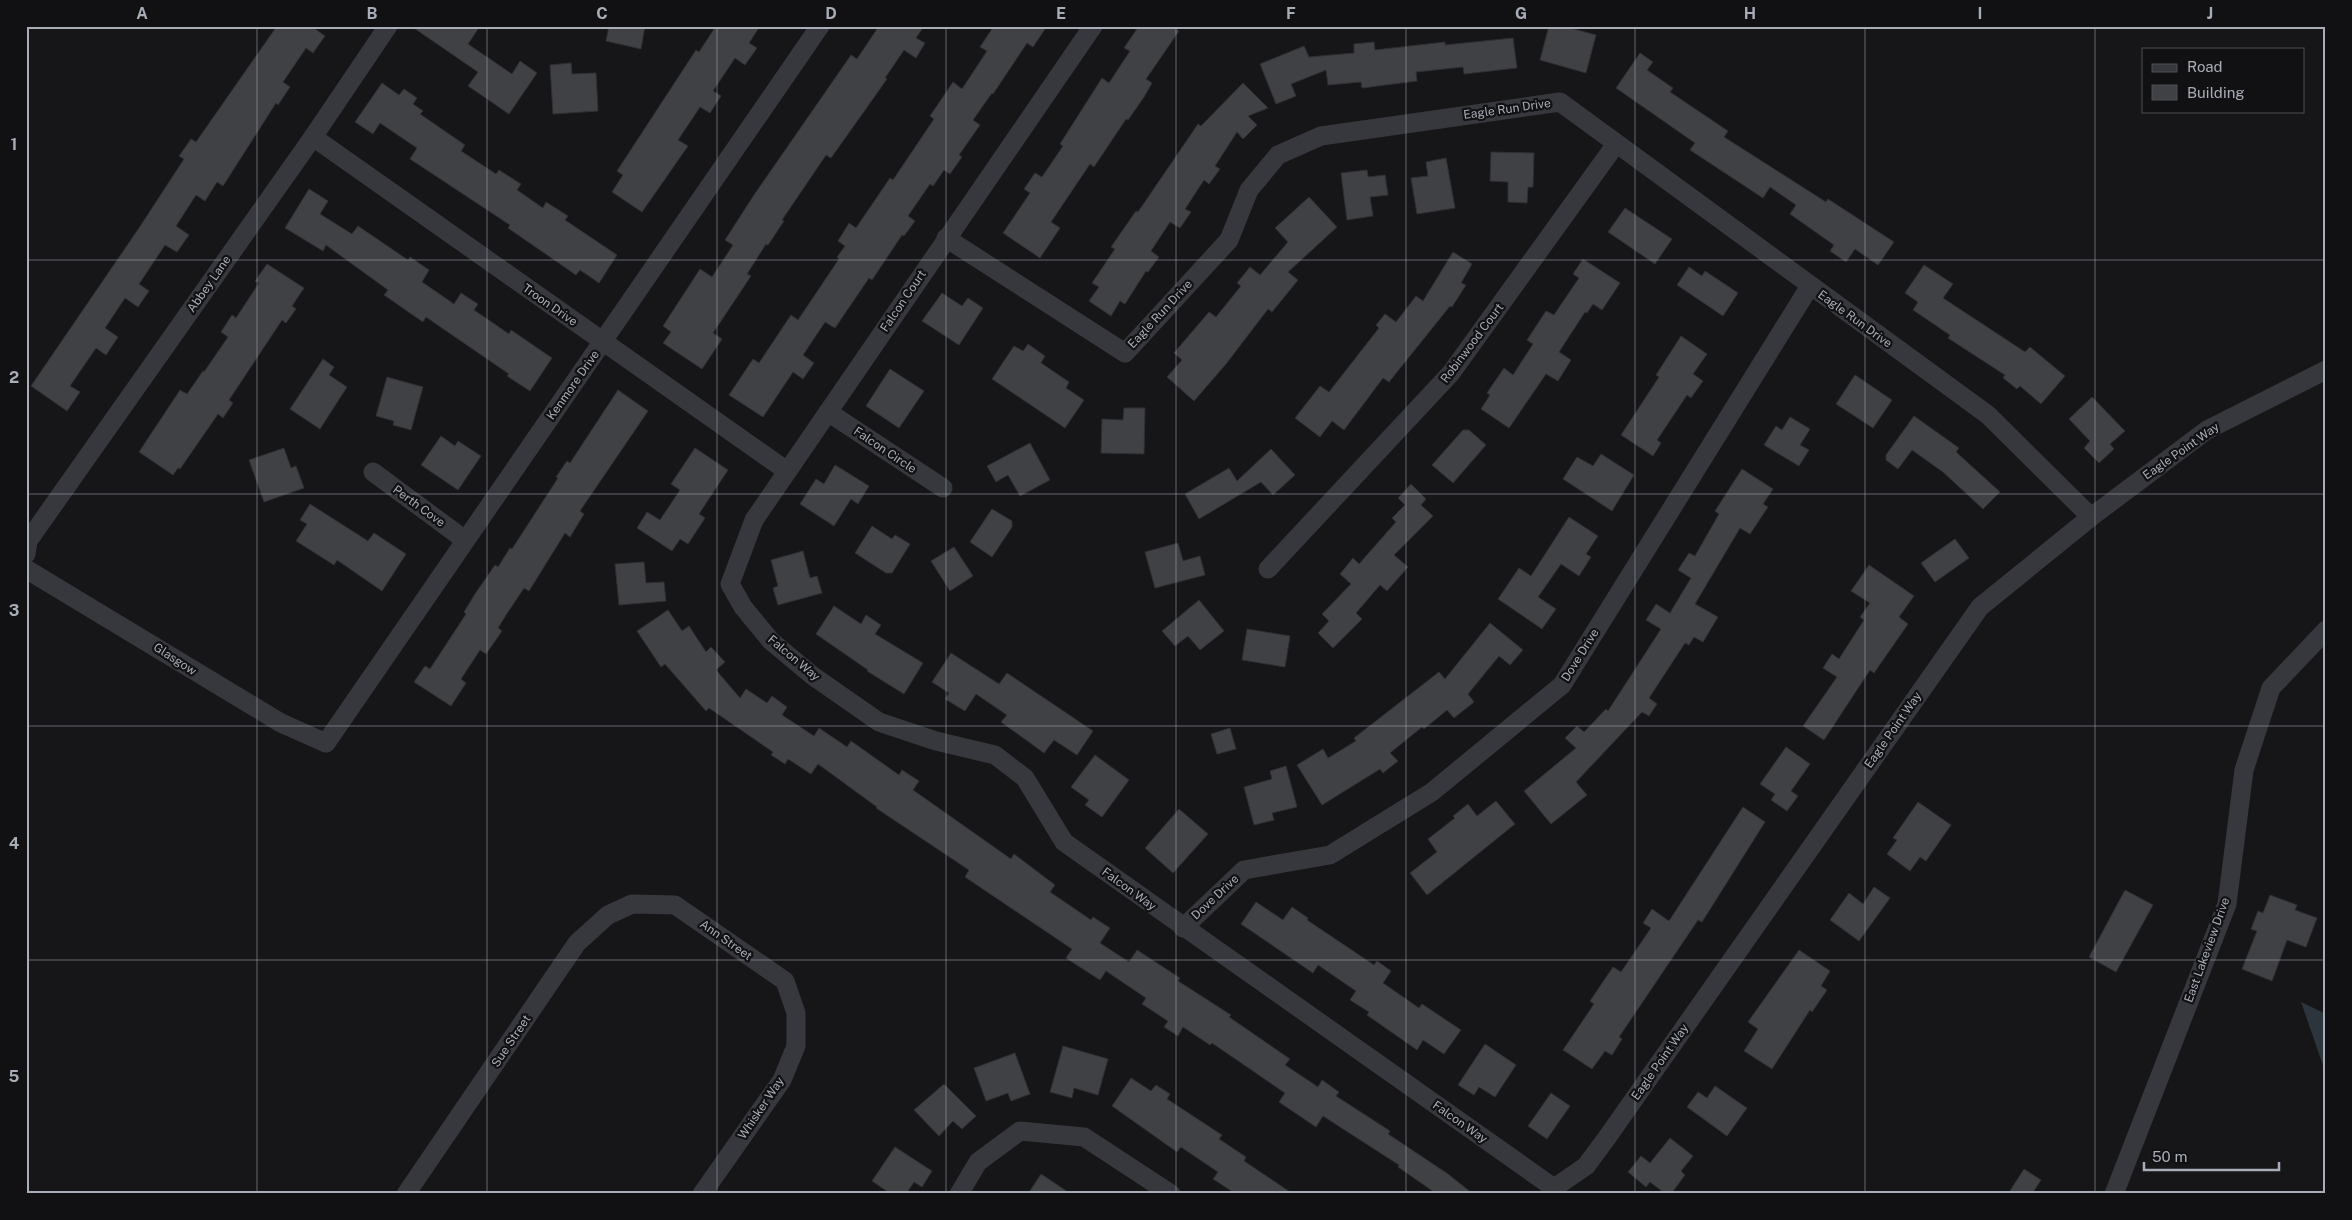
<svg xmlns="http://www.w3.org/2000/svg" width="2352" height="1220" font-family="'Public Sans',sans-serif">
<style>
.water{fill:#2c353c}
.building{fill:#404145;stroke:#303034}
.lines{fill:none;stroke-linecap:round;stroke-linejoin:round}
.minor{stroke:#37383d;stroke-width:19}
.grid{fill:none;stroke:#a8adb8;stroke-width:1;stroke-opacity:0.55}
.labels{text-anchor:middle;stroke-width:4.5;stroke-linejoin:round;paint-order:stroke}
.street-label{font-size:12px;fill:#a8adb8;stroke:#111113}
.neatline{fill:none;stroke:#a8adb8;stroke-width:2}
.grid-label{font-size:16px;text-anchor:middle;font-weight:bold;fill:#a8adb8}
</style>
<rect width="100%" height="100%" fill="#161618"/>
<path class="water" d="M2301 1002 2326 1014V1074Z"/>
<g class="building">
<path d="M277 26H311L325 36 313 53 306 48 283 82 290 87 278 105 276 103 223 186 217 182 205 201 196 195 176 226 189 235 177 252 165 245 139 284 149 291 138 307 125 298 105 328 118 337 106 355 96 348 70 386 80 392 67 411 31 386 139 228 184 159 179 156 191 139 196 142Z"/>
<path d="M411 26H480L468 44 512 74 520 61 537 73 509 114 468 86 478 72Z"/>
<path d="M609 26H645L641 49 606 41Z"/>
<path d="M716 26H760L749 43 757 48 745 65 735 58 713 91 721 96 710 113 700 107 678 140 688 146 642 212 612 192 623 175 617 171 696 50 699 52Z"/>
<path d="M879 26H924L916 38 925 43 916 58 904 50 885 78 887 79 831 158 826 155 782 220 784 221 768 245 766 244 747 274 751 276 713 333 722 339 702 369 663 343 671 332 663 326 700 269 712 277 733 245 725 240 754 195 851 55 857 59Z"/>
<path d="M994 26H1047L1033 47 1027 43 993 94 992 93 973 120 980 125 959 155 962 157 950 174 944 170 933 186 930 184 908 216 915 221 904 236 902 235 872 280 869 278 835 328 825 322 803 355 814 363 803 379 793 372 763 417 729 395 753 359 759 363 791 315 798 320 839 259 837 257 845 246 838 241 849 223 856 228 890 178 893 180 934 119 930 116 953 82 962 89 987 51 980 47Z"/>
<path d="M1139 26H1171L1179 31 1146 79 1152 83 1144 97 1128 120 1126 119 1094 167 1090 164 1051 222 1060 228 1040 258 1003 233 1030 193 1024 189 1035 173 1042 177 1063 146 1060 144 1102 78 1109 83 1130 51 1124 48Z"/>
<path d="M1549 26H1563L1596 35 1586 73 1540 60Z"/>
<path d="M1513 38 1517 68 1464 74 1463 67 1416 72 1417 81 1362 88 1361 82 1328 85 1326 70 1291 84 1296 96 1276 104 1260 64 1304 46 1309 57 1354 53V44L1374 42 1375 50 1445 42V45Z"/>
<path d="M1640 53 1653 62 1647 70 1673 88 1670 92 1728 131 1724 137 1826 202 1828 199 1894 242 1878 265 1855 249 1846 262 1830 251 1834 245 1790 214 1796 205 1770 187 1763 198 1690 150 1695 143 1616 88Z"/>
<path d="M571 63 572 74 596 73 598 111 553 114 550 65Z"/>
<path d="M382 83 399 95 404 89 417 98 413 104 423 111 420 114 465 145 461 151 496 174 499 170 521 184 517 190 543 208 546 202 568 216 565 220 617 255 599 283 580 270 576 275 508 228 510 225 410 159 417 148 380 123 373 134 355 122Z"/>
<path d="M1243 83 1268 108 1248 116 1257 125 1243 139 1237 132 1215 166 1220 169 1209 184 1204 180 1185 209 1191 212 1180 228 1170 222 1151 251 1159 257 1148 272 1146 271 1125 304 1120 301 1111 316 1089 301 1099 287 1092 283 1115 249 1111 247 1136 211 1138 212 1198 124 1201 126Z"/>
<path d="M1491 152 1534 153 1533 187H1528L1527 203 1508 202V182L1490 181Z"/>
<path d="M1446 158 1455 208 1417 214 1411 178 1428 176 1426 162Z"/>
<path d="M1367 170 1368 177 1385 175 1388 195 1370 197 1373 216 1347 220 1341 173Z"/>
<path d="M309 189 328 201 320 214 352 234 358 226 408 260 410 257 429 270 422 282 454 304 461 293 478 304 474 310 509 334 511 330 552 358 530 391 507 376 509 374 426 317 423 322 384 295 388 290 326 245 323 251 285 228Z"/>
<path d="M1309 197 1337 227 1288 272 1298 280 1272 312 1268 309 1226 364 1194 401 1167 377 1182 360 1174 353 1209 312 1216 317 1241 286 1237 283 1250 267 1260 275 1288 242 1275 228Z"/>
<path d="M1625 208 1672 239 1655 264 1608 232Z"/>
<path d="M1453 252 1472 264 1461 283 1466 285 1452 307 1450 306 1389 382 1383 378 1344 430 1332 421 1320 437 1295 418 1320 386 1329 392 1379 328 1376 325 1385 314 1396 322 1416 296 1423 301Z"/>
<path d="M1583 259 1620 283 1602 310 1593 304 1587 313 1585 312 1559 352 1571 360 1558 381 1546 374 1509 428 1481 409 1490 395 1487 393 1504 368 1513 375 1533 344 1527 340 1546 311 1554 315 1579 278 1573 274Z"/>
<path d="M267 264 304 288 292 306 296 309 286 323 282 320 229 400 233 403 223 418 218 414 180 469 178 468 173 475 139 452 180 390 187 394 203 371 204 372 228 337 221 332 232 315 236 318 259 283 255 281Z"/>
<path d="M1924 265 1953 284 1943 298 2025 352 2030 347 2065 376 2041 404 2020 386 2017 389 2003 378 2005 375 1948 338 1950 335 1913 310 1918 302 1905 293Z"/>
<path d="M1689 267 1702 276 1705 271 1738 293 1723 316 1677 285Z"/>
<path d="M942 293 962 306 968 298 983 308 959 345 922 321Z"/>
<path d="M1681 336 1707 354 1693 374 1703 381 1691 398 1687 395 1657 440 1661 443 1653 456 1621 435 1659 377 1656 375Z"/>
<path d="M1028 344 1045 356 1041 363 1069 382 1066 388 1084 400 1065 428 992 379 1014 346 1023 351Z"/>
<path d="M323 359 334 367 329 375 347 387 320 429 290 409Z"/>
<path d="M890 369 924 391 899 428 866 406Z"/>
<path d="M1855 375 1892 400 1873 428 1836 404Z"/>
<path d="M387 377 423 387 411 430 393 425 394 421 376 416Z"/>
<path d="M618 390 648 411 580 511 584 514 570 537 565 533 529 591 524 588 506 615 498 628 502 631 486 654 480 650 461 679 466 683 451 706 414 682 425 666 430 669 466 614 464 612 475 594 495 565 498 567 510 548 512 549 558 478 556 477 567 461 570 463Z"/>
<path d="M2092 397 2125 431 2110 444 2114 449 2099 463 2084 448 2090 441 2069 419Z"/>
<path d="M1124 408H1145L1144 454 1101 453 1102 419 1123 420Z"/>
<path d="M1914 416 1959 448 1956 452 2000 492 1983 509 1943 472 1912 450 1898 469 1886 460V455Z"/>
<path d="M1790 417 1810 429 1800 445 1809 450 1799 466 1764 445 1776 426 1782 430Z"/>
<path d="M1463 430H1469L1486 445 1453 483 1432 465Z"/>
<path d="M441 436 455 446 458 441 481 456 458 490 421 465Z"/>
<path d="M1030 443 1050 480 1020 496 1008 475 996 482 987 466Z"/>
<path d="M284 448 291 468 296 466 304 488 264 502 249 460Z"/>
<path d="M695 448 728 470 699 514 705 518 688 544 680 539 672 551 637 528 647 512 660 520 680 490 671 484Z"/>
<path d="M1271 449 1295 475 1273 495 1261 482 1199 519 1185 494 1229 468 1237 481Z"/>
<path d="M1601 454 1634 475 1612 511 1563 479 1577 457 1593 466Z"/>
<path d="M835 465 869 486 858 504 851 499 834 526 800 504 816 479 824 484Z"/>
<path d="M1742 469 1773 489 1763 504 1768 507 1750 534 1740 528 1695 604 1718 617 1703 642 1694 637 1689 645 1685 643 1649 698 1657 704 1649 716 1642 712 1576 782 1587 795 1551 824 1524 791 1576 748 1565 738 1577 726 1584 732 1606 709 1608 711 1661 629 1646 620 1656 604 1670 613 1691 578 1678 570 1689 553 1695 556 1719 514 1715 511Z"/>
<path d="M1411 484 1426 499 1421 505 1433 516 1394 555 1408 567 1387 591 1380 585 1356 613 1362 619 1333 648 1318 633 1329 621 1322 614 1351 584 1340 574 1353 558 1359 564 1396 522 1392 518 1405 505 1398 498Z"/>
<path d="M310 504 368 541 374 533 406 554 382 591 337 560 334 565 296 541 307 524 300 520Z"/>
<path d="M992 509 1012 521V527L992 557 970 542Z"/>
<path d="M1569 517 1598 536 1586 554 1591 557 1579 576 1561 564 1538 597 1556 609 1542 629 1498 599 1519 568 1531 576Z"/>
<path d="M872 526 892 539 895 535 910 544 892 573H886L855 553Z"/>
<path d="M1955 539 1969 558 1935 582 1921 563Z"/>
<path d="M1178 543 1183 561 1200 556 1205 575 1155 588 1145 552Z"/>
<path d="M954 547 973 576 950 591 931 561Z"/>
<path d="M803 551 810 578 817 576 822 593 778 605 773 588 778 586 771 560Z"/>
<path d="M644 562 646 583 664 582 666 601 619 605 615 564Z"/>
<path d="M1869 565 1914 596 1899 617 1908 624 1874 673 1870 670 1824 740 1803 726 1837 677 1823 668 1832 654 1839 659 1864 620 1860 617 1870 603 1851 591Z"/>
<path d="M1199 600 1224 631 1200 650 1188 636 1175 646 1162 631Z"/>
<path d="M834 606 861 624 866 615 881 625 875 634 923 663 904 694 867 671 868 670 816 634Z"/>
<path d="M668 610 682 631 689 626 706 652 711 647 725 662 716 670 740 698 746 689 767 703 772 696 787 707 782 715 814 736 819 728 847 747 851 741 899 775 902 770 919 781 913 790 1011 859 1014 854 1055 885 1050 892 1091 920 1093 917 1110 928 1100 943 1129 962 1137 950 1180 978 1178 981 1231 1015 1229 1017 1290 1059 1285 1065 1318 1087 1322 1080 1339 1092 1336 1096 1390 1131 1388 1134 1448 1174 1473 1194H1437L1398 1167 1399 1165 1323 1116 1316 1127 1279 1102 1285 1093 1212 1043 1210 1045 1183 1027 1178 1036 1164 1027 1168 1021 1142 1004 1146 998 1106 971 1100 980 1066 958 1072 949 965 877 969 870 876 808 877 807 818 764 811 774 788 759 785 764 771 755 773 752 709 708 706 711 665 664 661 667 637 631Z"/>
<path d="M1490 623 1523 650 1510 665 1499 656 1468 694 1474 702 1454 718 1447 710 1424 729 1422 727 1390 753 1398 761 1383 773 1380 769 1322 805 1297 765 1323 749 1328 758 1356 741 1354 738 1439 672 1445 679Z"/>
<path d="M1247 629 1290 636 1285 667 1242 660Z"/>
<path d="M951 653 999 684 1007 673 1093 731 1077 755 1054 740 1044 753 1001 722 1007 715 976 694 965 711 945 699 949 693 932 682Z"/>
<path d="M1230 728 1236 749 1217 754 1211 734Z"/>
<path d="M1786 747 1810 764 1791 791 1798 796 1787 811 1771 800 1775 794 1760 784Z"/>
<path d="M1095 755 1129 780 1102 817 1085 805 1089 800 1071 787Z"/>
<path d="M1286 766 1297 807 1272 813 1274 820 1254 825 1244 787 1272 779 1270 771Z"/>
<path d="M1496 801 1515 824 1427 895 1410 873 1437 852 1428 839 1455 818 1453 816 1468 804 1477 816Z"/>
<path d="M1918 802 1951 825 1926 861 1920 857 1910 871 1887 854 1897 840 1893 838Z"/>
<path d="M1743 807 1765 822 1702 922 1698 920 1619 1037 1622 1039 1612 1055 1605 1051 1592 1069 1563 1050 1594 1004 1590 1001 1613 967 1621 972 1651 928 1643 923 1652 909 1669 921Z"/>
<path d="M1179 809 1208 834 1173 873 1145 848Z"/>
<path d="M1874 887 1890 898 1859 941 1830 920 1849 893 1863 904Z"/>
<path d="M2125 890 2153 905 2116 972 2089 957Z"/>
<path d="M2270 895 2297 905 2295 910 2317 918 2306 947 2287 940 2272 981 2242 969 2257 931 2251 929 2258 911 2263 913Z"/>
<path d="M1256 902 1283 920 1292 907 1308 918 1307 920 1374 965 1377 961 1391 971 1383 983 1419 1008 1422 1004 1461 1030 1444 1054 1423 1040 1417 1050 1367 1015 1369 1012 1350 1000 1356 991 1318 965 1313 973 1241 924Z"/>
<path d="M1799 950 1830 971 1821 986 1827 990 1812 1012 1810 1010 1772 1069 1744 1051 1758 1029 1748 1022Z"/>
<path d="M1485 1044 1516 1065 1495 1097 1479 1087 1474 1095 1458 1085Z"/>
<path d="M1063 1046 1108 1059 1098 1095 1074 1088 1072 1098 1050 1092Z"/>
<path d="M1015 1053 1030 1094 1011 1101 1008 1093 986 1101 974 1068Z"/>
<path d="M1131 1078 1151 1091 1156 1085 1170 1094 1167 1099 1222 1135 1219 1139 1246 1157 1244 1161 1293 1194H1236L1213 1179 1218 1172 1181 1147 1177 1152 1112 1106Z"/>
<path d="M944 1084 976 1116 962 1129 953 1121 939 1136 914 1110Z"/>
<path d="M1715 1086 1747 1108 1727 1136 1687 1107 1698 1092 1707 1098Z"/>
<path d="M1551 1093 1570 1106 1547 1139 1528 1126Z"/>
<path d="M1670 1138 1693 1156 1681 1171 1685 1175 1671 1194H1666L1650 1182 1646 1187 1628 1172 1641 1156 1650 1163Z"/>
<path d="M895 1147 932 1171 922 1187 914 1182 906 1194H891L872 1181Z"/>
<path d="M2024 1169 2041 1180 2032 1194H2008Z"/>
<path d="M1041 1174 1071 1194H1028Z"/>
</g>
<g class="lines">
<g class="minor">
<path d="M1093 26 754 520 730 584 743 607 771 641 813 676 879 722 936 741 995 755 1025 778 1064 842 1554 1188"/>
<path d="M313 137 787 471"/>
<path d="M946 238 1125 353 1229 240 1249 190 1278 155 1321 136 1560 102 1988 415 2091 517"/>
<path d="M828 412 943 488"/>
<path d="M373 472 465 540"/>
<path d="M26 554 28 541 313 137 388 26"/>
<path d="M26 569 281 723 326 743 820 26"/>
<path d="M1268 569 1451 373 1616 144"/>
<path d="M1183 928 1244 870 1330 855 1432 792 1562 685 1810 286"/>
<path d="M406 1194 577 943 608 915 632 904 675 905 785 981 796 1013V1046L782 1080 702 1194"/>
<path d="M959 1194 978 1162 1020 1131 1084 1137 1171 1194"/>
<path d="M1551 1194 1554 1188 1586 1166 1606 1139 1980 607 2091 517 2207 430 2326 370"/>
<path d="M2114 1194 2227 904 2244 770 2271 688 2326 630"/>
</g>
</g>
<path class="grid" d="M257 26V1194M487 26V1194M717 26V1194M946 26V1194M1176 26V1194M1406 26V1194M1635 26V1194M1865 26V1194M2095 26V1194M26 260H2326M26 494H2326M26 726H2326M26 960H2326"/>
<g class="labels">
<g class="street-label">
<text transform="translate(1507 109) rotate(-8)" y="4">Eagle Run Drive</text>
<text transform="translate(209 284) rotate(-55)" y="4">Abbey Lane</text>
<text transform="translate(903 301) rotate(-56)" y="4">Falcon Court</text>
<text transform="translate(550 305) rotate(35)" y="4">Troon Drive</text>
<text transform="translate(1160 314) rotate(-47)" y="4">Eagle Run Drive</text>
<text transform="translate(1855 319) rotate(36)" y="4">Eagle Run Drive</text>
<text transform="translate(1472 343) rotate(-53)" y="4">Robinwood Court</text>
<text transform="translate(573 385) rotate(-55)" y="4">Kenmore Drive</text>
<text transform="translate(885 450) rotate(34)" y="4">Falcon Circle</text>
<text transform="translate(2181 451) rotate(-35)" y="4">Eagle Point Way</text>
<text transform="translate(419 506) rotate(36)" y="4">Perth Cove</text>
<text transform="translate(1580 655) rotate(-58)" y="4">Dove Drive</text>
<text transform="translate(794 658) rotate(40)" y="4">Falcon Way</text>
<text transform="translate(175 659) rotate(33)" y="4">Glasgow</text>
<text transform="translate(1893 730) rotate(-55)" y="4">Eagle Point Way</text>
<text transform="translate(1129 889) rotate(36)" y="4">Falcon Way</text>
<text transform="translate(1215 897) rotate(-43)" y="4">Dove Drive</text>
<text transform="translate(726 940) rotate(35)" y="4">Ann Street</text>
<text transform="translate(2207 950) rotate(-70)" y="4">East Lakeview Drive</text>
<text transform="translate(511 1041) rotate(-56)" y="4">Sue Street</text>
<text transform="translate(1660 1062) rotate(-55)" y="4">Eagle Point Way</text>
<text transform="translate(761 1108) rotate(-56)" y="4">Whisker Way</text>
<text transform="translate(1460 1122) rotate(35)" y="4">Falcon Way</text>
</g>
</g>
<rect width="2352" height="1220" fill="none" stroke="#111113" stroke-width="55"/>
<rect x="2142" y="48" width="162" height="65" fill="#111113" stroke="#4d4f55"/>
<rect x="2152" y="64" width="25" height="8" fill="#37383d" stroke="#4d4f55"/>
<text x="2187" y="72" font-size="15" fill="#a8adb8">Road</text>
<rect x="2152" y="85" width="25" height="15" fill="#404145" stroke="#4d4f55"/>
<text x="2187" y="98" font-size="15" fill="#a8adb8">Building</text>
<path d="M2144 1162v8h135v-8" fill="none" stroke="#a8adb8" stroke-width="2.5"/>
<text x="2152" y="1162" font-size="15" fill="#a8adb8" stroke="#111113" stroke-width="4" paint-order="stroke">50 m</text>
<rect x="28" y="28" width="2296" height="1164" class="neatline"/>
<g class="grid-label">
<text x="142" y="19">A</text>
<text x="372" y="19">B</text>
<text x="602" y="19">C</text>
<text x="831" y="19">D</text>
<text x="1061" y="19">E</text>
<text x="1291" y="19">F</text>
<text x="1521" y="19">G</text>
<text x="1750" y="19">H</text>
<text x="1980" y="19">I</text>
<text x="2210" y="19">J</text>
<text x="14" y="150">1</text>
<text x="14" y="383">2</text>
<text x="14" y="616">3</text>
<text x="14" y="849">4</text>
<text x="14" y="1082">5</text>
</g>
</svg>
